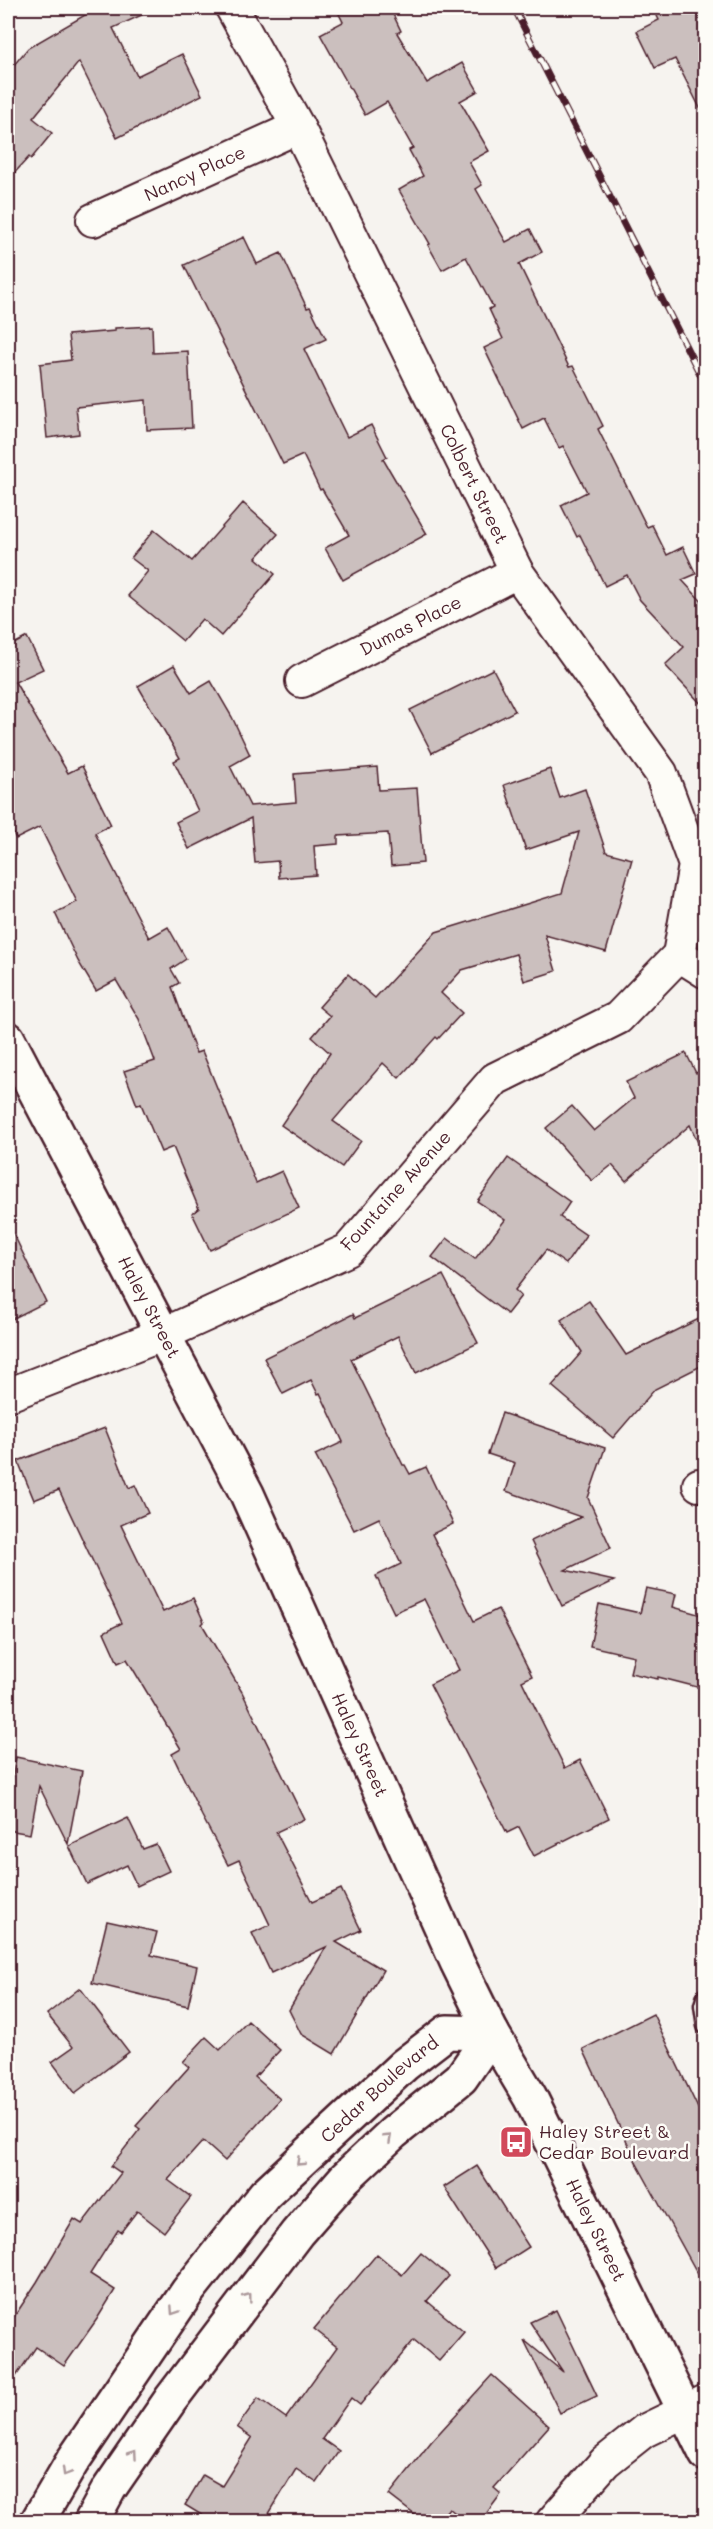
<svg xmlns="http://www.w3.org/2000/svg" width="713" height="2529" font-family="Mali,sans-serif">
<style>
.building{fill:#cbbfbe;stroke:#4a1f2b;stroke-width:1.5}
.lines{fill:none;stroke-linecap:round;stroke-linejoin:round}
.service-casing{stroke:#4a1f2b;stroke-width:21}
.minor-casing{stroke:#4a1f2b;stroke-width:36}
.tertiary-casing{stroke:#4a1f2b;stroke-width:38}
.service{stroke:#fdfcf7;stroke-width:16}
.minor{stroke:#fdfcf7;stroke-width:32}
.tertiary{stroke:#fdfcf7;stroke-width:33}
.rail-casing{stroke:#4a1f2b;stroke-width:7}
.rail{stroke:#fdfcf7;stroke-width:4.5;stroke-dasharray:14;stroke-linecap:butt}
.oneway{stroke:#ac999b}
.labels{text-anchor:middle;stroke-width:5;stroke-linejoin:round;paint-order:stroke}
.street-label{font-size:18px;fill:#4a1f2b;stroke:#fdfcf7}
.poi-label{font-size:18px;fill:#4a1f2b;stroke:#fdfcf7;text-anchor:start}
</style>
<rect width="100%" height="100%" fill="#f6f3ef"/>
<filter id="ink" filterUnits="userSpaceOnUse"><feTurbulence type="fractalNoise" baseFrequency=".0167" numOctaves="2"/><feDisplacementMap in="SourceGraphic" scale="12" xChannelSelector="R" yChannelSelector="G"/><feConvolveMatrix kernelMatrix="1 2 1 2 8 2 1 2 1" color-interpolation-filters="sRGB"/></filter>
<g filter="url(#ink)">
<g class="building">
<path d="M97 8H157L113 28 137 76 182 54 202 95 117 138 79 62 33 118 52 133 31 159 29 157 8 180V72L28 48Z"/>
<path d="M336 8H390L401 31 397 33 427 83 462 63 478 91 460 101 489 151 469 162 482 185 476 189 506 242 530 229 542 252 519 264 569 367 573 366 603 426 598 429 647 527 652 525 667 555 683 547 696 574 682 580 705 605V708L665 665 684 647 640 600 627 575 605 586 580 535 577 537 561 505 587 492 563 446 559 448 544 418 523 429 484 348 503 339 489 309 493 307 466 257 442 270 428 245 430 244 399 190 423 176 409 150 413 148 387 102 365 115 320 34 343 22Z"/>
<path d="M653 8H705V118L675 59 655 68 637 31 659 20Z"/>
<path d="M244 237 257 264 281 253 307 308 310 307 326 339 304 349 347 437 371 425 387 457 383 459 427 534 343 580 325 548 349 535 322 489 320 490 303 455 283 464 184 265Z"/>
<path d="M152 326 153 353 188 351 192 428 147 430 146 400 76 407 79 434 47 438 40 364 71 360 68 335 115 331V328Z"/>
<path d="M243 503 278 534 256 558 275 574 221 636 202 619 183 641 128 596 148 571 131 558 154 530 192 561Z"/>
<path d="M27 637 43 669 15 682 68 773 82 766 111 825 95 833 149 938 168 927 186 959 171 969 179 983 172 987 196 1053 202 1051 256 1183 282 1171 299 1208 210 1250 192 1213 199 1209 173 1147 161 1152 141 1104 137 1105 124 1071 155 1061 139 1019 116 980 96 991 78 961 55 913 77 902 40 827 16 839 8 821V647Z"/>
<path d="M174 665 191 693 211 681 232 717 250 755 230 766 250 806 296 802 294 774 377 767 379 790 417 788 423 863 391 866 388 833 338 836V844L314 846 316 875 279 878 278 861 255 863 251 818 189 849 176 822 198 811 174 761 180 758 138 686Z"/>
<path d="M493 669 515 711 432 753 410 710Z"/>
<path d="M550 769 560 798 585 789 606 852 632 859 606 952 545 935 556 971 524 981 516 954 462 970 441 993 462 1013 438 1039 436 1037 399 1078 383 1063 333 1121 361 1141 342 1167 281 1125 330 1053 312 1037 330 1016 319 1007 348 974 375 998 436 932 562 893 579 832 526 850 504 785Z"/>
<path d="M686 1053 696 1073 705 1069V1158L690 1125 626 1181 612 1165 592 1181 546 1128 572 1106 594 1131 634 1098 626 1082Z"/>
<path d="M508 1158 570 1202 560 1217 586 1235 566 1264 546 1250 515 1290 521 1296 507 1314 432 1257 447 1238 475 1259 505 1220 477 1201Z"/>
<path d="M8 1222 46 1302 8 1321Z"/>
<path d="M443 1275 478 1343 416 1373 398 1336 351 1359 403 1465H405L410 1474 426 1467 453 1524 432 1534 474 1621 498 1609 532 1676 522 1681 565 1768 580 1760 609 1818 534 1856 519 1827 507 1833 430 1684 459 1670 424 1599 394 1613 376 1576 401 1564 379 1518 354 1530 315 1455 343 1442 320 1393 318 1394 311 1380 283 1394 264 1358 353 1314 355 1318Z"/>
<path d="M589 1301 626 1355 705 1316V1364L655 1389 613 1438 552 1386 582 1352 561 1320Z"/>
<path d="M502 1413 605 1448 588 1498 611 1548 565 1570 614 1581 562 1606 531 1541 581 1517 506 1491 515 1463 488 1454Z"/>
<path d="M105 1428 129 1488 135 1485 148 1513 121 1525 163 1612 193 1598 204 1622 202 1624 242 1692 304 1819 276 1832 312 1902 341 1889 361 1930 336 1942 383 1970 334 2054 301 2034 289 2010 326 1947 271 1973 252 1933 270 1925 239 1860 228 1865 202 1816 172 1754 181 1749 127 1659 118 1663 104 1632 122 1623 59 1490 34 1500 18 1461Z"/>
<path d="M646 1588 676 1594 673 1607 705 1616V1689L658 1677V1679L630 1673 634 1656 590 1646 599 1604 640 1613Z"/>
<path d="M16 1757 82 1771 68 1844 39 1786 30 1834 8 1830V1803Z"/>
<path d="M128 1818 143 1849 156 1844 169 1871 137 1886 127 1865 87 1884 69 1846Z"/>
<path d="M107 1921 157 1932 151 1955 197 1966 188 2006 92 1983Z"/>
<path d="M80 1988 129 2052 75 2093 52 2062 73 2047 47 2014Z"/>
<path d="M653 2014 705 2123V2287L637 2164 583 2049Z"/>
<path d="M248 2021 280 2050 255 2077 280 2099 225 2161 203 2141 168 2180 191 2197 164 2232 137 2211 121 2232 118 2230 90 2274 115 2290 97 2319 64 2366 36 2347 8 2388V2326L37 2282 74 2219 82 2224 121 2173 111 2166 140 2129 136 2126 189 2067 183 2062 206 2037 220 2050Z"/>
<path d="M477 2166 529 2247 496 2268 444 2187Z"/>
<path d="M421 2253 449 2276 427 2301 464 2332 439 2361 414 2340 360 2405 351 2398 322 2439 339 2451 317 2483 296 2469 264 2522H213L185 2505 203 2475 222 2486 252 2438 237 2427 258 2398 286 2418 337 2347 314 2329 377 2254 402 2275Z"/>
<path d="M556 2310 597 2396 560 2413 524 2340 563 2372 530 2322Z"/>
<path d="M492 2375 549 2426 494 2488 501 2494 480 2522H466L449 2508 438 2522H424L389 2495 431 2442Z"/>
</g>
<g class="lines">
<defs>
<path id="service" d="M706 1996 703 2005 706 2026"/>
<g id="minor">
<path id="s1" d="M232 8 298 127 517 572 661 773 695 865 679 955"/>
<path id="s2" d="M93 220 298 127"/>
<path id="s3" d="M302 681 517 572"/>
<path d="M679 955 706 972"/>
<path d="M8 1395 164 1334 348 1250 495 1079 618 1018 679 955"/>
<path d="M699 1485H706"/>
<path d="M552 2522 605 2462 644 2431 706 2401"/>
</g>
<g id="tertiary">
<path id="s4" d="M8 1039 247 1494 457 1962 492 2033 530 2097 706 2454"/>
<path id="s5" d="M37 2522 72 2462 188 2291 265 2194 404 2065 447 2032 492 2033"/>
<path d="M91 2522 109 2489 171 2399 297 2233 345 2178 393 2133 461 2078 492 2033"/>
</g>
</defs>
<use href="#service" class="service-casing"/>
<use href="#minor" class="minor-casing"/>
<use href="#tertiary" class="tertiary-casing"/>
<use href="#service" class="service"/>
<use href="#minor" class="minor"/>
<use href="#tertiary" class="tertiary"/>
<defs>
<path id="rail" d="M514 8 706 386"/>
</defs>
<use href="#rail" class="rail-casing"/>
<use href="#rail" class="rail"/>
</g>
<defs><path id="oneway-chevron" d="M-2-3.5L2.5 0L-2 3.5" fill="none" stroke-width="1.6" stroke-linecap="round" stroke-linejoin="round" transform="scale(1.5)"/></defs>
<g class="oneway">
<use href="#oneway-chevron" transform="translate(388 2138) rotate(-43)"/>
<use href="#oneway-chevron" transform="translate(300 2162) rotate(137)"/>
<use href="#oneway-chevron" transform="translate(248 2297) rotate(-53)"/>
<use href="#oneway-chevron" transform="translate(174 2311) rotate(124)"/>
<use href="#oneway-chevron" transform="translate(133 2454) rotate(-55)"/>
<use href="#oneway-chevron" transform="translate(66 2472) rotate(120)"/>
</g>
</g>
<defs>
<symbol id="bus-square" viewBox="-11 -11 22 22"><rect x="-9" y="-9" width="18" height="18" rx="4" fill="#d1495b" stroke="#fdfcf7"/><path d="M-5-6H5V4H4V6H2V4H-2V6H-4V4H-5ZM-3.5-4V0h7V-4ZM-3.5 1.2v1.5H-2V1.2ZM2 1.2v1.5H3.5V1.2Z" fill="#fff"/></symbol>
</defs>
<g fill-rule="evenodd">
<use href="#bus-square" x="497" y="2123" width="38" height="38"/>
</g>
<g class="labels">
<g class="street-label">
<text dy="6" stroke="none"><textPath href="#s2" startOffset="112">Nancy Place</textPath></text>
<text dy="6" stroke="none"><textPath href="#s1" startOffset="534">Colbert Street</textPath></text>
<text dy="6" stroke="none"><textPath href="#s3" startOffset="122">Dumas Place</textPath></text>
<text transform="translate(396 1191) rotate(-48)" y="6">Fountaine Avenue</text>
<text dy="6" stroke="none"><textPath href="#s4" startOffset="303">Haley Street</textPath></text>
<text dy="6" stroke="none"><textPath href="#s4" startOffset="789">Haley Street</textPath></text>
<text dy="6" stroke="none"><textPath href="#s5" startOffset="555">Cedar Boulevard</textPath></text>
<text dy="6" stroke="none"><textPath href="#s4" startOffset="1329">Haley Street</textPath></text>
</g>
<g class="poi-label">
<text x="539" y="2138">Haley Street &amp;<tspan x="539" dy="21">Cedar Boulevard</tspan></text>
</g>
</g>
<rect width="713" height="2529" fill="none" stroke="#fdfcf7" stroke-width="30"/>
<rect x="15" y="15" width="683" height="2499" fill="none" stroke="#4a1f2b" stroke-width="2" filter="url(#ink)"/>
</svg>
